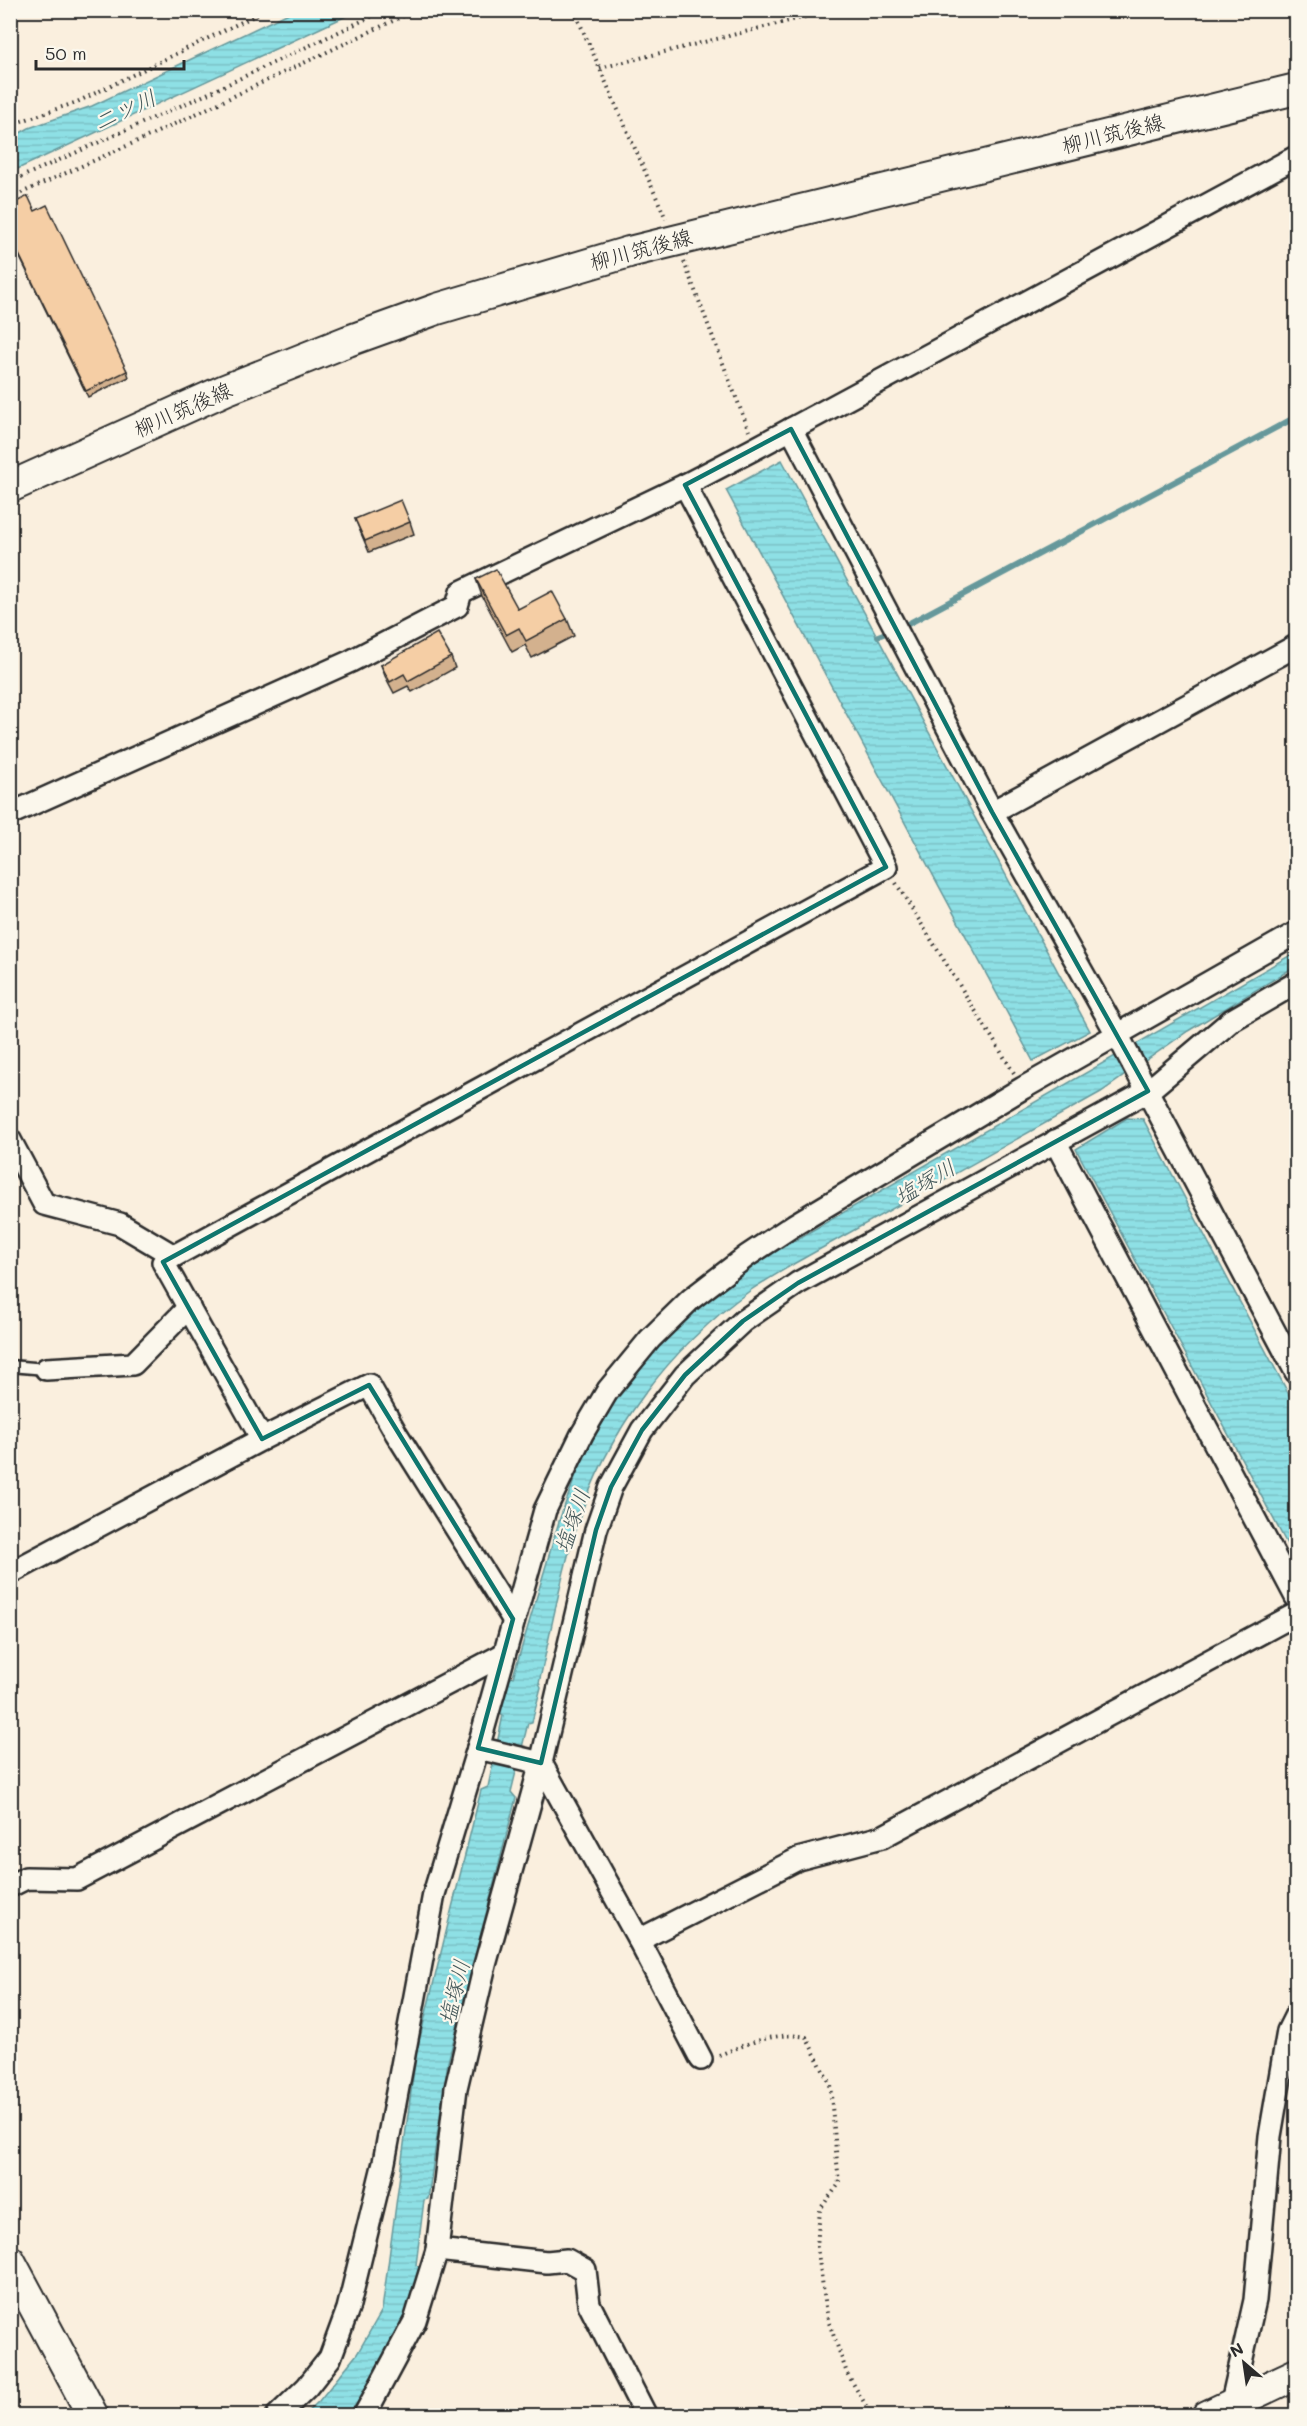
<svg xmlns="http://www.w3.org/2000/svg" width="1307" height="2426" font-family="Mali,'Klee One',sans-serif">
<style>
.water{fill:url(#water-rules);stroke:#66989b;stroke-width:1.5}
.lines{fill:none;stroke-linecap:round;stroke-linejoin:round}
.stream{stroke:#66989b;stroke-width:6}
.lane-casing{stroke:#2b2b2b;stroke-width:15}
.street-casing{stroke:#2b2b2b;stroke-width:26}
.secondary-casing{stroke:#2b2b2b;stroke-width:34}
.path{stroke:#2b2b2b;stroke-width:4;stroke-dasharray:1.5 4.5;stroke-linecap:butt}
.lane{stroke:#fbf7ec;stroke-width:10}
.street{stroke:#fbf7ec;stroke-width:21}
.secondary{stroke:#fbf7ec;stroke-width:30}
.wall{fill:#d3b18e;stroke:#2b2b2b;stroke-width:1.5}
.building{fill:#f5cea5;stroke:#2b2b2b;stroke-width:1.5}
.marked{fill:none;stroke:#0f766e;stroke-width:4.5;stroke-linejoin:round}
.labels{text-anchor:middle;stroke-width:4.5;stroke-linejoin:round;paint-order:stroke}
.street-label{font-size:21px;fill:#2b2b2b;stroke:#fbf7ec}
.water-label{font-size:22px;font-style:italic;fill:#44585a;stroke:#fbf7ec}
</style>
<defs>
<pattern id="water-rules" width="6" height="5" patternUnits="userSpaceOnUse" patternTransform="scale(1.5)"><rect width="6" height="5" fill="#8ee0e5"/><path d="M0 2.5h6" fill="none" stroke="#7bc0c5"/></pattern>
</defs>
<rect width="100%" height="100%" fill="#faefde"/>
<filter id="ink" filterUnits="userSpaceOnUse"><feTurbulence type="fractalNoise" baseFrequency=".0167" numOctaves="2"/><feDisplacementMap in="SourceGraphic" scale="12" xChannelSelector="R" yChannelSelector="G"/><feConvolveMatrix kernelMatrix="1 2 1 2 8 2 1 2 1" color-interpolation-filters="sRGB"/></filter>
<g filter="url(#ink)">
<g class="water">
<path d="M295 10 357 11 11 172V138L29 128 92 106Z"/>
<path d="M782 460 1090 1031 1033 1061 726 490Z"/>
<path d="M1296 952V966L1188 1031 1101 1092 797 1262C782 1271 766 1280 751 1290 668 1349 607 1431 576 1528 560 1578 551 1632 539 1683L541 1687 532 1722 528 1723 511 1792 516 1798 448 2062 428 2199 424 2200 416 2265 419 2267 409 2319 360 2400 346 2415 303 2416 319 2401 357 2354 382 2310 416 2054 481 1790 488 1787 503 1715 500 1713 509 1679 513 1677 560 1518 581 1461 613 1404 664 1340 709 1297 752 1265Z"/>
<path d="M1127 1118 1143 1119 1296 1408V1561L1076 1149Z"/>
</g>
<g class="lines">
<path class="stream" d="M878 636 904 626 1296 417"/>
<defs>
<path id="lane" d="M10 1366 46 1369"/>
<g id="street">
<path d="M791 429 992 812 1117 1034 1296 1372"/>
<path d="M992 812 1296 646"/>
<path d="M10 814 351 661 457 606 461 592 685 485 756 448 1296 157"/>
<path d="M10 1140 44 1204 120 1224 174 1256"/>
<path d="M1055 1141 1296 1597"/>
<path d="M46 1369 133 1364 189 1307"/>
<path d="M262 1439 163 1262 886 867 685 485"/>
<path d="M10 1573 262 1439 369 1385 396 1433 513 1619"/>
<path d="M478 1748 541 1763 639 1940 701 2059"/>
<path d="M10 1886 26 1878 77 1879 504 1654"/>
<path d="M639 1940 798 1859 882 1837 1296 1614"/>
<path d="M437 2250 547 2262 567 2260 585 2270 589 2304 646 2416"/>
<path d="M1232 2402 1255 2300 1270 2136 1288 2031 1296 2015"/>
<path d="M277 2416 307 2387 330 2358 348 2309 384 2162 434 1894 478 1748 545 1510 582 1434 608 1390 650 1339 691 1299 747 1256 794 1225 1023 1088 1296 933"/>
<path d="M364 2416 415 2321 437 2250 456 2088 485 1965 541 1763 596 1530 611 1487 642 1430 685 1375 743 1321 798 1283 1148 1091 1232 1020 1296 983"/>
</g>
<g id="secondary">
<path d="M10 487 225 390 348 341 437 309 629 252 1296 89"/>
<path d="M10 2261 93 2416"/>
<path d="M1207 2416 1296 2374"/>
</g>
</defs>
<use href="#lane" class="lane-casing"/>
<use href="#street" class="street-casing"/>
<use href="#secondary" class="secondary-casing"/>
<g class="path">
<path d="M574 10 666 219"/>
<path d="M600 68 833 10"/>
<path d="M10 125 77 102 266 10"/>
<path d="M10 182 207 94 385 10"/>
<path d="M10 198 149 136 416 10"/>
<path d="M684 262 749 431"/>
<path d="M896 883 1014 1073"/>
<path d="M719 2055C747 2044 776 2031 806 2037L830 2084 839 2184 820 2209 817 2247 828 2320 847 2373 872 2416"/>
</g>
<use href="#lane" class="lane"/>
<use href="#street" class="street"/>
<use href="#secondary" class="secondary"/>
</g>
<g class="wall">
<path d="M10 206 35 211 127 371 129 377 88 397 10 237V221L16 218Z"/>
<path d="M355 519 410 522 414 534 369 552Z"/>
<path d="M476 579 518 609 567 619 574 636 532 658 525 645 512 652 482 596Z"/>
<path d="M451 657 455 668 412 692 408 686 394 693 385 676 381 665Z"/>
</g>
<g class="building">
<path d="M28 196 35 211 47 205 127 371 86 391 10 236V221L16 218 10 205Z"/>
<path d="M401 500 410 522 365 541 355 519Z"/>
<path d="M496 569 518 609 552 591 567 619 526 641 519 628 506 635 476 579Z"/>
<path d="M437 633 451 657 408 681 404 674 390 682 381 665Z"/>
</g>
</g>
<path class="marked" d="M791 429 992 812 1148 1091 798 1283 743 1321 685 1375 642 1430 611 1487 596 1530 541 1763 478 1748 513 1619 369 1385 262 1439 163 1262 886 867 685 485Z"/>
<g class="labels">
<g class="street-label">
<text transform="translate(1113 134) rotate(-14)" y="7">柳川筑後線</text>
<text transform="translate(641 250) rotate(-15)" y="7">柳川筑後線</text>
<text transform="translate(183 410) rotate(-24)" y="7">柳川筑後線</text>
</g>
<g class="water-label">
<text transform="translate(125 110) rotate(-25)" y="8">二ツ川</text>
<text transform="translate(925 1182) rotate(-31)" y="8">塩塚川</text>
<text transform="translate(572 1521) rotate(-71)" y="8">塩塚川</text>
<text transform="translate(454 1992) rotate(-76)" y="8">塩塚川</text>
</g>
</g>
<rect width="1307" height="2426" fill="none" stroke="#fbf7ec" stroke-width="36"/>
<rect x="18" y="18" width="1271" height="2390" fill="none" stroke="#2b2b2b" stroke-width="2" filter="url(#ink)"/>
<g transform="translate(1244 2363) rotate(331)" stroke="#fbf7ec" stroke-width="4.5" paint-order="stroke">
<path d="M0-4.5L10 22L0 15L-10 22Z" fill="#2b2b2b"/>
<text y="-9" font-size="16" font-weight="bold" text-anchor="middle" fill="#2b2b2b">N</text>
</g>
<path d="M36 60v9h148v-9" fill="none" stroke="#2b2b2b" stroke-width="3"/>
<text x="45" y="60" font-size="18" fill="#2b2b2b" stroke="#fbf7ec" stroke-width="4.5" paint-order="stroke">50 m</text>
</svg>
